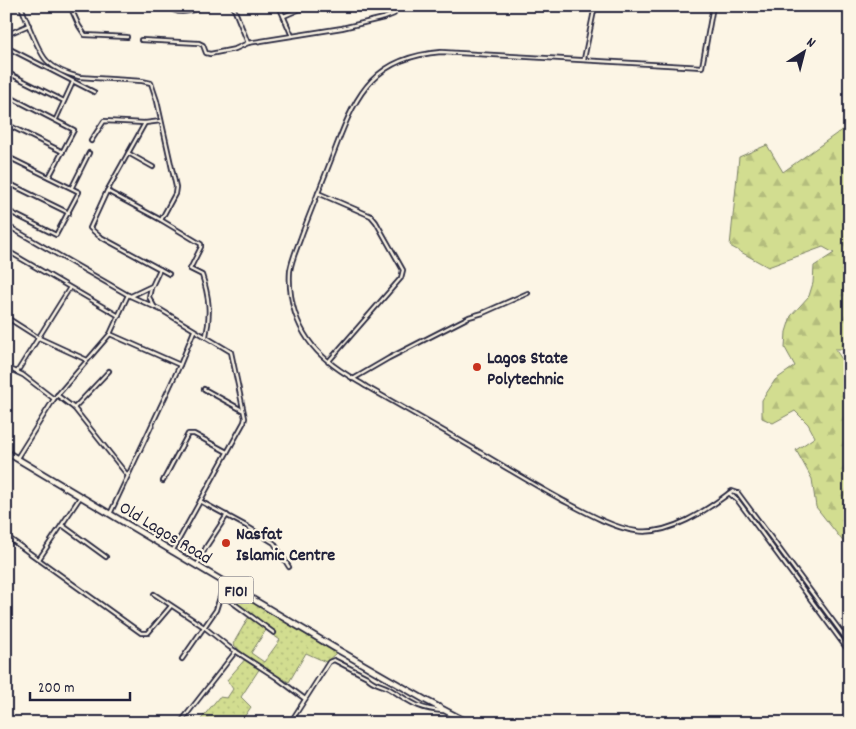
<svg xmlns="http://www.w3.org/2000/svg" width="856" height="729" font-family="Dekko,sans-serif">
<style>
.grass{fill:url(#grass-dots);stroke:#7a8066;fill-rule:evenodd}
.forest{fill:url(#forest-firs);stroke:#7a8066}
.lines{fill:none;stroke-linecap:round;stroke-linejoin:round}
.street-casing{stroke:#22223b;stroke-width:6}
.primary-casing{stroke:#22223b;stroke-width:8}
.street{stroke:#fcf5e5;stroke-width:2.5}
.primary{stroke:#fcf5e5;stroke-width:4.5}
.poi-dot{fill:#c8321e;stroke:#fcf5e5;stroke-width:2}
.labels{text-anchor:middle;stroke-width:4.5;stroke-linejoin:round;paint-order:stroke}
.shield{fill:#fcf5e5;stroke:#63616e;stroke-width:1}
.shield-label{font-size:16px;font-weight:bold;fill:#22223b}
.poi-label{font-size:18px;font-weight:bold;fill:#22223b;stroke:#fcf5e5;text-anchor:start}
.street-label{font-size:18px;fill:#22223b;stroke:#fcf5e5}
</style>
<defs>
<pattern id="grass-dots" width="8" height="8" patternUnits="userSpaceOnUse" patternTransform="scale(1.25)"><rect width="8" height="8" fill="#d2dd90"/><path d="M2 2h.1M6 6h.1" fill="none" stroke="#b4bd7d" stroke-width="1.8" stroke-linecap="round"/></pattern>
<pattern id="forest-firs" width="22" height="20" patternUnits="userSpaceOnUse" patternTransform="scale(1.25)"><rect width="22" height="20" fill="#d2dd90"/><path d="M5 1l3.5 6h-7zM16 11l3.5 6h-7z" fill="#b4bd7d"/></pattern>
</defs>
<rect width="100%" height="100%" fill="#fcf5e5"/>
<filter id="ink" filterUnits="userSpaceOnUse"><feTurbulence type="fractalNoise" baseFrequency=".02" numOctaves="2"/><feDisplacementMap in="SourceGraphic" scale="10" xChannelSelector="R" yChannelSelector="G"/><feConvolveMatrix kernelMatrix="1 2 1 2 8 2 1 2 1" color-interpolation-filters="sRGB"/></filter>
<g filter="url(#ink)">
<path class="grass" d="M223 584 336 653 326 662 306 653 289 682 260 668 241 697 251 707 240 723H198L219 697 227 698 233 689 227 680 247 657 233 644 251 613 223 593ZM266 630 280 640 264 662 251 653Z"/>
<path class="forest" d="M850 124V349H835L850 371 849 549 816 507 812 479 796 450 815 437 808 424 795 411 773 423 762 418V400L775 380 795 366 785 348 786 332 791 316 809 296 813 283 814 266 834 253 823 247 768 267 730 246 739 157 767 145 783 172Z"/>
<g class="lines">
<defs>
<g id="street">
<path d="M21 6C26 19 38 52 47 61 55 69 67 74 79 77L142 81 151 83 157 101 176 187 175 194 161 220"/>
<path d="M70 6 79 26 85 35 127 37"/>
<path d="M167 6C178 16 192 11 204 6"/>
<path d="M233 6 248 43"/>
<path d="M279 6 292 36"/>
<path d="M713 6 702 67 441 52C376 57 357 91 336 147 325 176 313 205 302 234 298 246 292 258 290 271 289 284 291 300 295 313 301 331 313 349 328 361 339 371 354 379 367 387 390 400 414 414 437 427 479 451 520 477 562 500 583 511 613 528 636 531 669 536 707 510 732 491L738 493 850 644"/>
<path d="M284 16 307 6"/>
<path d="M6 35 29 25"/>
<path d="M141 40 199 43 203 45 206 53 210 54 235 49 248 43 342 28 384 18 394 14 395 6"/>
<path d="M6 47 94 92"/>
<path d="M584 59 595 6"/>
<path d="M6 72 64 101"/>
<path d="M6 95 74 130 49 177"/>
<path d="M56 119 73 82"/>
<path d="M145 123 107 191 90 228 99 236 169 274"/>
<path d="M6 124 63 152"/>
<path d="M91 141 104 121 145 123 161 121"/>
<path d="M128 153 153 167"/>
<path d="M6 156 79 192 56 235 6 210"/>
<path d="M6 182 69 213"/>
<path d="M72 187 89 153"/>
<path d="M107 191 161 220 201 244V247L190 269 202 275C209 296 211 314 206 336"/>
<path d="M318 193 371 216 376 222 403 270 401 278 328 362"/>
<path d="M6 225 128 295 161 310 231 352 245 418 244 422 172 552"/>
<path d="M6 250 119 316"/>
<path d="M151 288 149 297 154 306"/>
<path d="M131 296 152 286 160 269"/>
<path d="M6 317 39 338 87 360"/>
<path d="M110 334 180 365"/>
<path d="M6 367 23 375 54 399"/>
<path d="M17 372 69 289"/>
<path d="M353 379 389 358 469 317 483 313 528 293"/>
<path d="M204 389 242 410"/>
<path d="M57 395 74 408 128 476"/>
<path d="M74 408 109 371"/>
<path d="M17 458 54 399 110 334 128 295"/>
<path d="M163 481 188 434H194L227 452"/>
<path d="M729 493 738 501 747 513 850 653"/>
<path d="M200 501 248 527 274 543 289 567"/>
<path d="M110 514 180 365 194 331"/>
<path d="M62 525 106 557"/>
<path d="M6 536 141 633H148L171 606"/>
<path d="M39 559 81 496"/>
<path d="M197 565 206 547 227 515"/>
<path d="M154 594 204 627 229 647 277 678 305 699"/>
<path d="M221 594 274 633"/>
<path d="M182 659 216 610 221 594 228 585"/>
<path d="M180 723 236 651"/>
<path d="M290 723 329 662 334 660 367 677C373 684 380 684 388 688 410 701 416 709 443 711"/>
</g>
<path id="primary" d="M6 452 333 647 427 701 469 723"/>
</defs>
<use href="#street" class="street-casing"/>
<use href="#primary" class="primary-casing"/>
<use href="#street" class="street"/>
<use href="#primary" class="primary"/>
</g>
</g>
<g class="poi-dot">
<circle cx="477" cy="367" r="5"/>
<circle cx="226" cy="543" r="5"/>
</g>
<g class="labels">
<rect class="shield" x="218.5" y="576.5" width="35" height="27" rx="4"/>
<g class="shield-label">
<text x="236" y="596">F101</text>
</g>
<g class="poi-label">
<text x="487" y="363">Lagos State<tspan x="487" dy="21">Polytechnic</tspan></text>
<text x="236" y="539">Nasfat<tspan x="236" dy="21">Islamic Centre</tspan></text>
</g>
<g class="street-label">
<text transform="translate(166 532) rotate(31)" y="6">Old Lagos Road</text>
</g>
</g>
<rect width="856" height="729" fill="none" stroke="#fcf5e5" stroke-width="25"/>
<rect x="12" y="12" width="831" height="704" fill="none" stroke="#22223b" stroke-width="2" filter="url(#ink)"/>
<g transform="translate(804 52) rotate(36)" stroke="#fcf5e5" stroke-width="4" paint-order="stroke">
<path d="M0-4L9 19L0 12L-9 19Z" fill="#22223b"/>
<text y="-8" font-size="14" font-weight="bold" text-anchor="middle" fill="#22223b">N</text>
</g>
<path d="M30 692v8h100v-8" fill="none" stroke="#22223b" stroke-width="2.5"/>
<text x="38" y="692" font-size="15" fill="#22223b" stroke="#fcf5e5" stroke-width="4" paint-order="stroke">200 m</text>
</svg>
